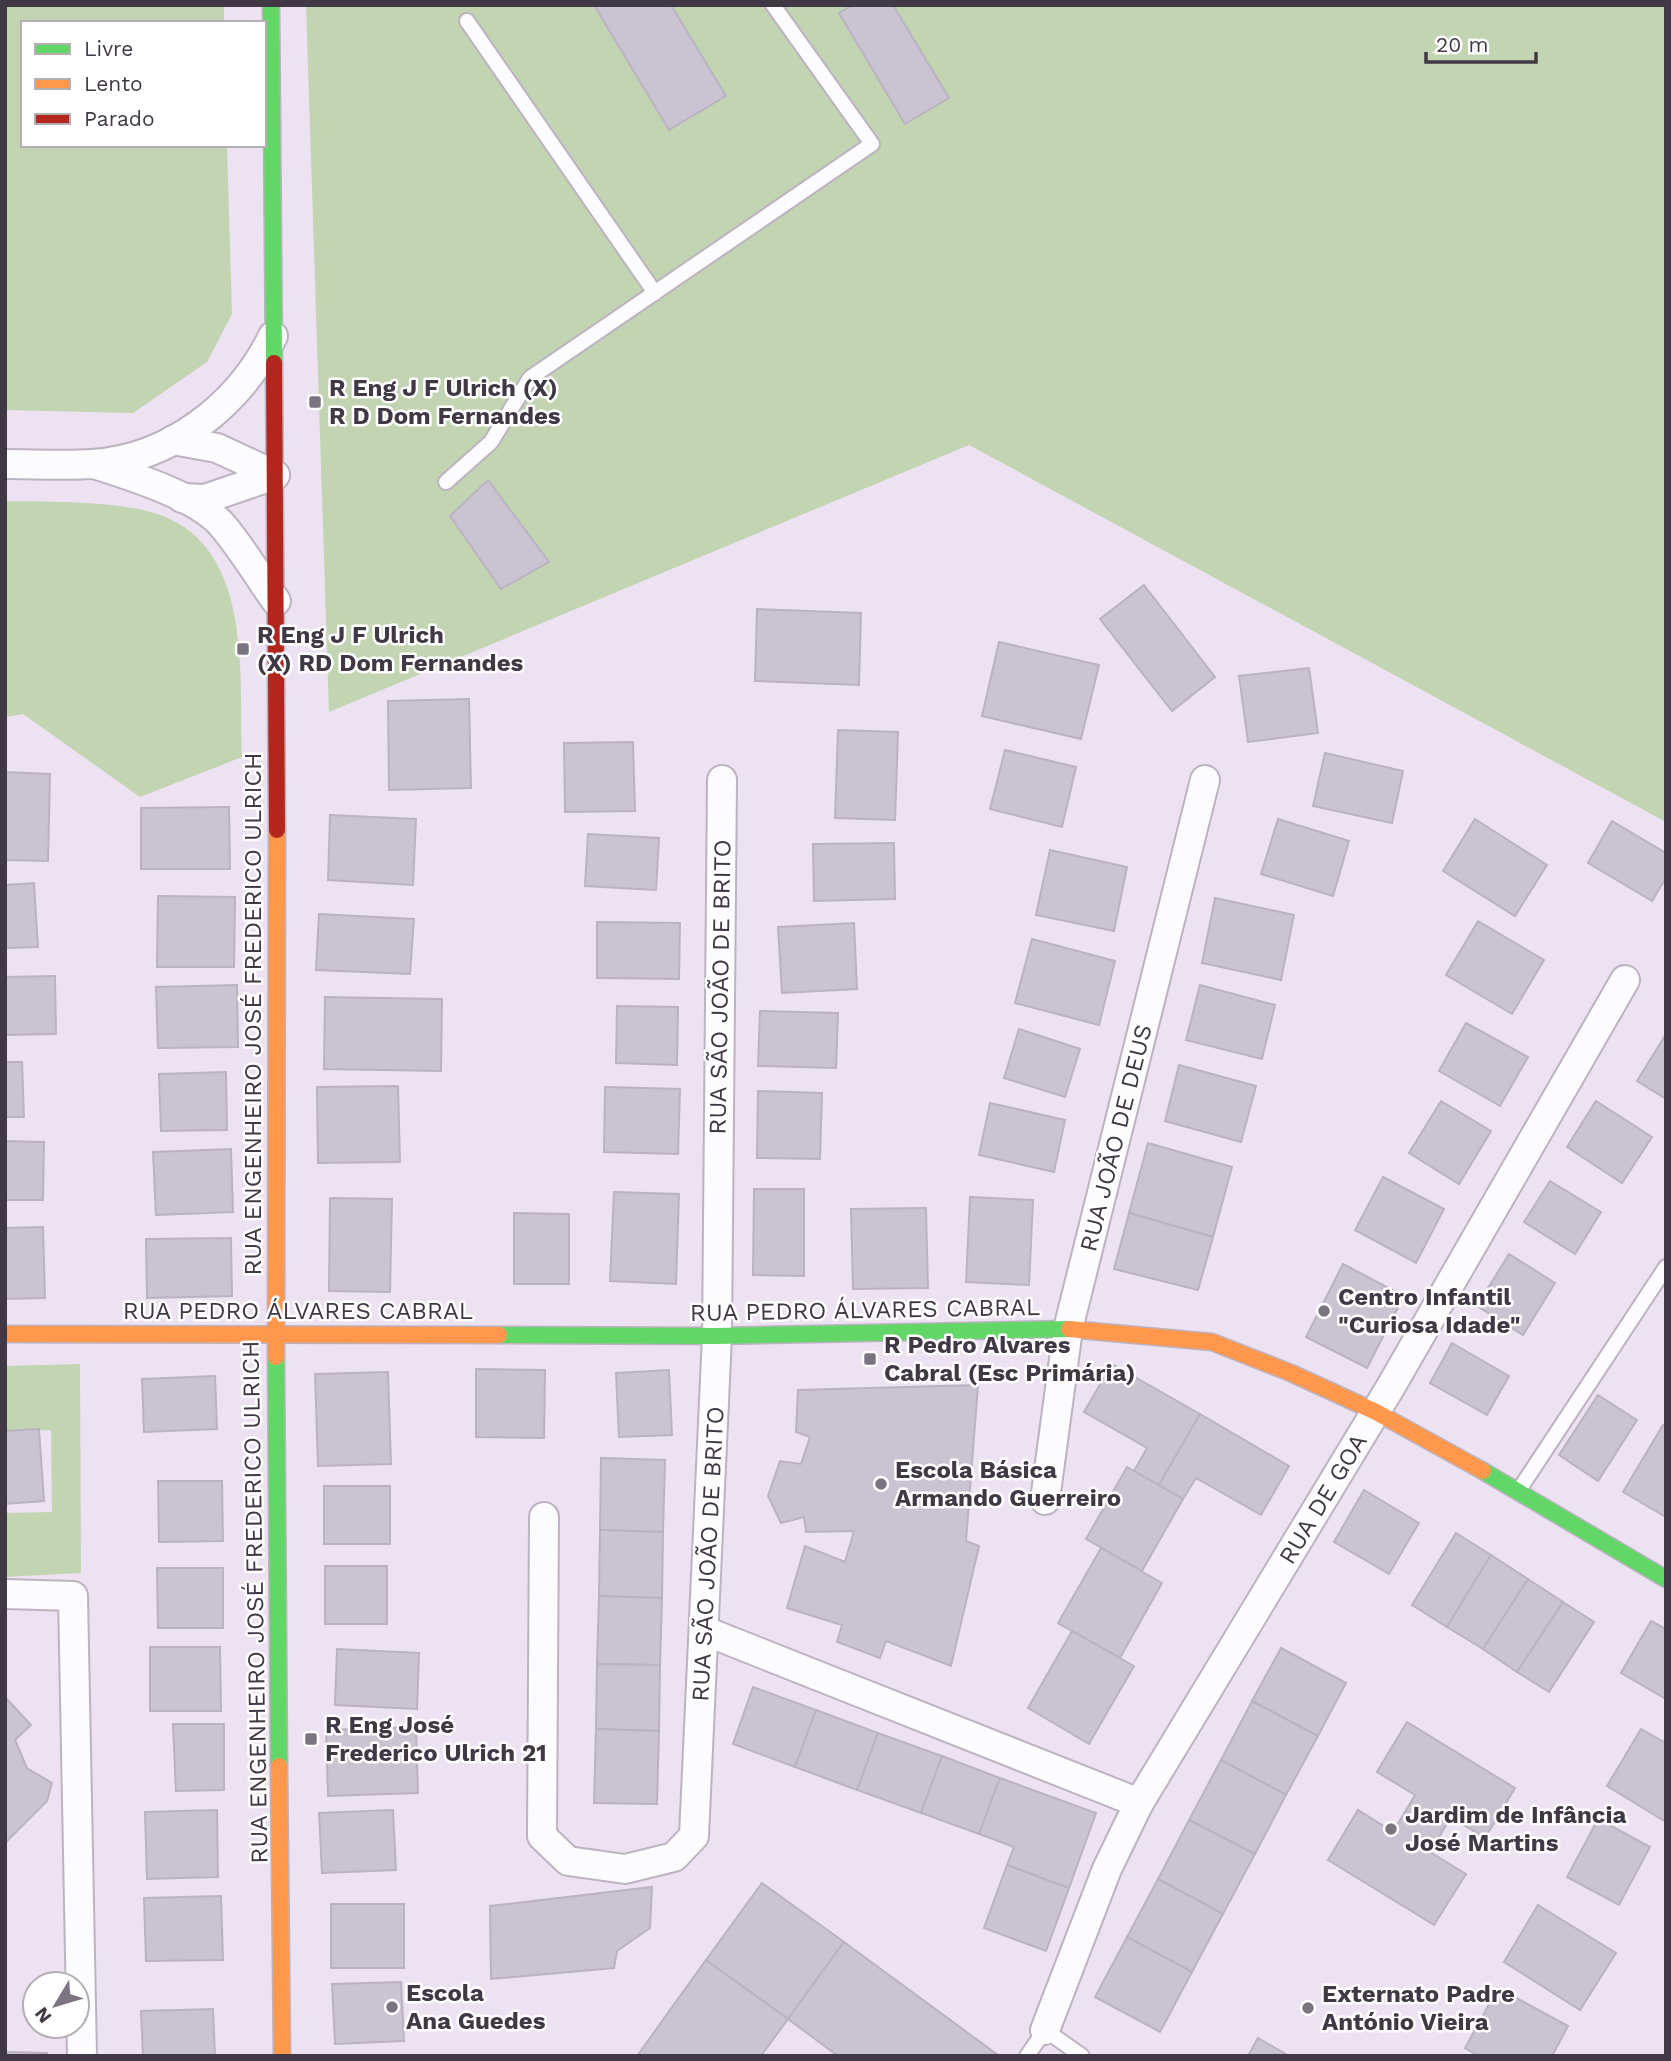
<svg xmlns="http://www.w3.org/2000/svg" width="1671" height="2061" font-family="'Work Sans',sans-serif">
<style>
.green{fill:#c2d4b1}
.building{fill:#cac4d2;stroke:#b9b3c0;stroke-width:2}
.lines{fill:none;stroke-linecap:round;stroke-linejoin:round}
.lane-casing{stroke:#bcb3c0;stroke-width:18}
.street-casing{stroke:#bcb3c0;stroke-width:32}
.fast-casing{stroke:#bcb3c0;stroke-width:19}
.slow-casing{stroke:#bcb3c0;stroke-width:19}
.jam-casing{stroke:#bcb3c0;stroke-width:19}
.lane{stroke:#fcfbfd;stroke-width:14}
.street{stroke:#fcfbfd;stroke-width:28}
.fast{stroke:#63d668;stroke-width:16}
.slow{stroke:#ff974d;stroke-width:16}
.jam{stroke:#b3261e;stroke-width:16}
.poi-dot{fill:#7d7482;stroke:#fff;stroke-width:2.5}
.labels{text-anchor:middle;stroke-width:5;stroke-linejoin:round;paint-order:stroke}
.poi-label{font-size:24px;font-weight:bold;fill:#413845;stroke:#fff;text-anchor:start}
.street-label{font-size:24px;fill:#413845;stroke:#fff}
</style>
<rect width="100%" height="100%" fill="#ede2f2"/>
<g class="green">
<path d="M5 5H224V23H23V145H227L232 314 207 362 133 413 5 410Z"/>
<path d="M306 5H1666V822L969 445 329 712Z"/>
<path d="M5 501C50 502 131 500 170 519 253 558 239 681 242 757L140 797 23 714 5 717Z"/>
<path d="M80 1364 81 1573 5 1577V1513L52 1512 51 1430 5 1431V1366Z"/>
</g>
<g class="building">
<path d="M594 5H671L726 96 669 130Z"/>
<path d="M853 5H893L949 98 905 124 839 13Z"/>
<path d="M488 480 549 562 501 589 450 516Z"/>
<path d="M1144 585 1215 677 1172 711 1100 619Z"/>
<path d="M757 609 861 613 859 685 755 681Z"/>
<path d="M999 642 1099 665 1081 739 982 716Z"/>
<path d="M1309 668 1318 733 1248 742 1239 676Z"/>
<path d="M469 699 471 788 389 790 388 701Z"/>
<path d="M838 730 898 732 895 820 835 818Z"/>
<path d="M633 742 635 811 565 812 564 743Z"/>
<path d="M1005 750 1076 767 1062 827 990 809Z"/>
<path d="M1325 753 1403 771 1392 823 1313 806Z"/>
<path d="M5 772 50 774 48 861 5 860Z"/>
<path d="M229 807 230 869H141V808Z"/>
<path d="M330 815 416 819 413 885 328 880Z"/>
<path d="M1278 819 1349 841 1333 896 1261 874Z"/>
<path d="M1475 819 1547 865 1515 916 1443 871Z"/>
<path d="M1612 821 1666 853V878L1652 901 1588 863Z"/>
<path d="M588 834 659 838 656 890 585 886Z"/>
<path d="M894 843 895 899 814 901 813 844Z"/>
<path d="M1050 850 1127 867 1114 931 1036 915Z"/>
<path d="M34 883 38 947 5 948V885Z"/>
<path d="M158 896 235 897 234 967H157Z"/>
<path d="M1215 898 1294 915 1281 980 1202 963Z"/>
<path d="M319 914 414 919 410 974 316 970Z"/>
<path d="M1478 921 1544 960 1512 1014 1446 975Z"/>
<path d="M597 922 680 923 679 979 597 978Z"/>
<path d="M854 923 857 989 782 993 778 927Z"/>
<path d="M1032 939 1115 961 1099 1025 1015 1003Z"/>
<path d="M55 976 56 1034 5 1035V977Z"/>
<path d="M237 985 238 1047 158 1048 156 987Z"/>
<path d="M1200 985 1275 1005 1262 1059 1186 1040Z"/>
<path d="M325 997 442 999 441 1071 324 1069Z"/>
<path d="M617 1006 678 1007 677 1065 616 1063Z"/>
<path d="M760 1011 838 1013 836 1068 758 1066Z"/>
<path d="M1466 1023 1528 1057 1500 1106 1439 1071Z"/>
<path d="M1019 1029 1080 1049 1065 1097 1004 1078Z"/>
<path d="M1666 1034V1099L1637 1081Z"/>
<path d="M5 1062H22L24 1117H5Z"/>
<path d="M1179 1065 1256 1086 1241 1142 1165 1121Z"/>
<path d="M226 1072 227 1130 161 1131 159 1074Z"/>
<path d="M398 1086 400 1162 318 1163 317 1087Z"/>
<path d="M605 1087 680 1089 678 1154 604 1152Z"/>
<path d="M758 1091 822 1093 820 1159 757 1158Z"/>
<path d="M1441 1101 1491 1131 1459 1184 1409 1153Z"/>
<path d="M1596 1101 1652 1137 1622 1183 1567 1147Z"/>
<path d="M990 1103 1065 1120 1054 1172 979 1155Z"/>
<path d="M5 1141 44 1142 43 1200H5Z"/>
<path d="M1148 1143 1232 1167 1213 1237 1129 1213Z"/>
<path d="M231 1149 233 1212 156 1215 153 1152Z"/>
<path d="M1383 1177 1444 1209 1416 1263 1355 1230Z"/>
<path d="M1550 1181 1601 1212 1575 1254 1524 1222Z"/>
<path d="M754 1189H804V1276L753 1275Z"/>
<path d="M614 1192 679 1194 676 1284 610 1281Z"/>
<path d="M970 1197 1033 1200 1029 1285 966 1282Z"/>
<path d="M330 1198 392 1199 390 1292 329 1291Z"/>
<path d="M926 1208 928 1288 853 1289 851 1209Z"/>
<path d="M514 1213 569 1214V1284H514Z"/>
<path d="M1129 1213 1213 1237 1198 1290 1114 1269Z"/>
<path d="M43 1227 45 1298 5 1299V1228Z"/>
<path d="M231 1238 232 1296 147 1298 146 1239Z"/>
<path d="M1509 1254 1555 1283 1523 1335 1477 1306Z"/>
<path d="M1343 1264 1404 1296 1367 1368 1306 1337Z"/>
<path d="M1452 1343 1509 1376 1487 1415 1430 1383Z"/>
<path d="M1112 1364 1200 1414 1159 1485 1134 1471 1147 1448 1084 1412Z"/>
<path d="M476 1369 545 1370 544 1438 476 1437Z"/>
<path d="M669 1370 672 1435 619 1437 616 1373Z"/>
<path d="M388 1372 391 1464 318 1466 315 1374Z"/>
<path d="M215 1376 217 1429 144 1432 142 1379Z"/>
<path d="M978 1385 966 1541 979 1546 951 1666 886 1641 880 1658 837 1642 842 1625 787 1608 805 1546 845 1562 854 1531 806 1532 804 1517 781 1523 768 1496 780 1461 801 1464 810 1437 796 1432 798 1390Z"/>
<path d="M1598 1395 1637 1420 1598 1481 1559 1455Z"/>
<path d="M1200 1414 1289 1466 1261 1515 1196 1478 1183 1499 1159 1485Z"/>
<path d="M1663 1425 1666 1426V1517L1623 1492Z"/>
<path d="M39 1429 44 1501 5 1504V1431Z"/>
<path d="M601 1458 665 1460 663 1532 600 1530Z"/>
<path d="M1127 1467 1183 1499 1142 1571 1086 1539Z"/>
<path d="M158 1481H222L223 1541 159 1542Z"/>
<rect x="324" y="1486" width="66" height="58"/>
<path d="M1364 1490 1419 1523 1389 1574 1334 1542Z"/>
<path d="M600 1530 663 1532 662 1598 599 1596Z"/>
<path d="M1456 1533 1491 1555 1447 1627 1412 1605Z"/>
<path d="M1101 1548 1162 1583 1120 1658 1058 1623Z"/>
<path d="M1491 1555 1528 1579 1483 1649 1447 1627Z"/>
<rect x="325" y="1566" width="62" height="58"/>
<path d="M157 1568H223V1628H158Z"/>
<path d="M1528 1579 1563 1602 1517 1672 1483 1649Z"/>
<path d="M599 1596 662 1598 660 1665 597 1664Z"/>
<path d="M1563 1602 1594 1622 1549 1692 1517 1672Z"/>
<path d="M1651 1621 1666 1629V1699L1621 1673Z"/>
<path d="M1072 1631 1134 1666 1089 1744 1028 1708Z"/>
<path d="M150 1647H220L221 1711H150Z"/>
<path d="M1281 1648 1346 1683 1318 1736 1252 1701Z"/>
<path d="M337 1649 419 1653 417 1709 335 1705Z"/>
<path d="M597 1664 660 1665 659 1731 596 1729Z"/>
<path d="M753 1687 816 1710 795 1767 733 1744Z"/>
<path d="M5 1697 31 1725 15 1740 27 1768 52 1783 47 1801 5 1843Z"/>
<path d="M1252 1701 1318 1736 1286 1795 1221 1760Z"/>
<path d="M816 1710 878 1733 857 1790 795 1767Z"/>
<path d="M1407 1722 1515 1788 1485 1838 1451 1817 1430 1852 1466 1874 1434 1925 1328 1860 1358 1810 1393 1832 1415 1795 1377 1772Z"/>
<path d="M173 1724H224V1790L176 1791Z"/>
<path d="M416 1727 418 1793 328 1796 326 1730Z"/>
<path d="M596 1729 659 1731 657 1804 594 1803Z"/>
<path d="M1641 1729 1666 1743V1822L1607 1786Z"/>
<path d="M878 1733 942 1756 921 1813 857 1790Z"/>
<path d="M942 1756 1000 1778 979 1834 921 1813Z"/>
<path d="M1221 1760 1286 1795 1255 1854 1189 1820Z"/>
<path d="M1000 1778 1096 1813 1069 1888 1007 1865 1014 1847 979 1834Z"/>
<path d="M217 1810 218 1877 147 1879 145 1812Z"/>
<path d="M393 1810 396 1870 322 1873 319 1813Z"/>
<path d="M1598 1819 1650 1847 1619 1905 1567 1877Z"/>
<path d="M1189 1820 1255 1854 1223 1914 1158 1879Z"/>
<path d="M1007 1865 1069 1888 1046 1951 984 1928Z"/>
<path d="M1158 1879 1223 1914 1192 1972 1127 1937Z"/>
<path d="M762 1883 844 1942 788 2019 706 1960Z"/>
<path d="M652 1887 650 1928 617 1951 614 1968 491 1979 490 1906Z"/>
<path d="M221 1896 223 1960 146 1961 144 1898Z"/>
<rect x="331" y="1904" width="73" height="64"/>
<path d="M1538 1905 1616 1953 1580 2010 1504 1962Z"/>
<path d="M1127 1937 1192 1972 1160 2032 1095 1997Z"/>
<path d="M844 1942 998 2055 997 2056H838L788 2019Z"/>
<path d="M706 1960 788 2019 761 2056H637Z"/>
<path d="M401 1982 404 2041 335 2044 332 1984Z"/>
<path d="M1498 1988 1568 2026 1552 2056H1479L1465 2048Z"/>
<path d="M213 2009 215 2056H143L141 2011Z"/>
<path d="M1258 2038 1289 2056H1248Z"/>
<path d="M5 2052 47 2053V2056H5Z"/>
</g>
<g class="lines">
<defs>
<g id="lane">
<path d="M467 21 655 293"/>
<path d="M446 482 491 442 530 378 872 144 773 5"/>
<path d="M1519 1490 1666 1267"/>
<path d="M1027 2056 1045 2030 1082 2056"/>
</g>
<g id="street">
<path d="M173 440 217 448 275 475"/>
<path d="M5 464C34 464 63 466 92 464 171 459 239 405 273 336"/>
<path d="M94 464C131 476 197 496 222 525 242 548 258 576 276 601"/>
<path d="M182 498 205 499 275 475"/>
<path d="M1045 1500 1068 1329 1205 780"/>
<path d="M544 1517 542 1836 568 1861 625 1869 674 1857 694 1836 717 1336 722 780"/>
<path d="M5 1594 73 1596 82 2056"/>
<path d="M705 1631 1139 1803"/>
<path d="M1045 2030 1107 1869 1139 1803 1390 1388 1625 980"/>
</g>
<g id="fast">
<path d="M271 5 274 363"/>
<path d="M499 1335 717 1336 1069 1329"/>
<path d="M276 1357 279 1766"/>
<path d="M1483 1471 1666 1579"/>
</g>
<g id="slow">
<path d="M1069 1329 1212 1342 1291 1373 1376 1412 1483 1471"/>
<path d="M5 1334 499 1335"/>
<path d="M276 1357 277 830"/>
<path d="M279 1766 282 2056"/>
</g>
<path id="jam" d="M274 363 277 830"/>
</defs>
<use href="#lane" class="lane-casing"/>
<use href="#street" class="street-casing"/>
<use href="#fast" class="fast-casing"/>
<use href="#slow" class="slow-casing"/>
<use href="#jam" class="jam-casing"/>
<use href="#lane" class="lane"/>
<use href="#street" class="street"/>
<use href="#fast" class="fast"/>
<use href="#slow" class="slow"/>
<use href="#jam" class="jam"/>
</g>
<g class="poi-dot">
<rect x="308" y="395" width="14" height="14" rx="3.5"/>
<rect x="236" y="642" width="14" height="14" rx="3.5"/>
<circle cx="1324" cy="1311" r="7"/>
<rect x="863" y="1352" width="14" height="14" rx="3.5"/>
<circle cx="881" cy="1484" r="7"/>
<rect x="304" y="1732" width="14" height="14" rx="3.5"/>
<circle cx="1391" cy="1829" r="7"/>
<circle cx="392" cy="2007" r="7"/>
<circle cx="1308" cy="2008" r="7"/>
</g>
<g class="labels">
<g class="poi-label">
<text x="329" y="396">R Eng J F Ulrich (X)<tspan x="329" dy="28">R D Dom Fernandes</tspan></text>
<text x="257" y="643">R Eng J F Ulrich<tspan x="257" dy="28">(X) RD Dom Fernandes</tspan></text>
<text x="1338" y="1305">Centro Infantil<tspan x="1338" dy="28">"Curiosa Idade"</tspan></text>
<text x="884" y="1353">R Pedro Alvares<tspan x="884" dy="28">Cabral (Esc Primária)</tspan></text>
<text x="895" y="1478">Escola Básica<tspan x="895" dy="28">Armando Guerreiro</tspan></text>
<text x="325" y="1733">R Eng José<tspan x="325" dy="28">Frederico Ulrich 21</tspan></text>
<text x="1405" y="1823">Jardim de Infância<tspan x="1405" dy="28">José Martins</tspan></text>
<text x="406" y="2001">Escola<tspan x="406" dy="28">Ana Guedes</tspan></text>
<text x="1322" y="2002">Externato Padre<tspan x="1322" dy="28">António Vieira</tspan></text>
</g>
<g class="street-label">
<text transform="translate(720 987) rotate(-89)" y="8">RUA SÃO JOÃO DE BRITO</text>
<text transform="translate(253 1014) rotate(-90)" y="8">RUA ENGENHEIRO JOSÉ FREDERICO ULRICH</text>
<text transform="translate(1116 1138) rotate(-76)" y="8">RUA JOÃO DE DEUS</text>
<text transform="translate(865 1310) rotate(-1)" y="8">RUA PEDRO ÁLVARES CABRAL</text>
<text x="298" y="1319">RUA PEDRO ÁLVARES CABRAL</text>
<text transform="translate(1323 1499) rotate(-59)" y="8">RUA DE GOA</text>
<text transform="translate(708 1554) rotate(-87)" y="8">RUA SÃO JOÃO DE BRITO</text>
<text transform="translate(255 1602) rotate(-91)" y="8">RUA ENGENHEIRO JOSÉ FREDERICO ULRICH</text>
</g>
</g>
<rect width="1671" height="2061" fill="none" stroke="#413845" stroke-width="14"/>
<rect x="21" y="21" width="245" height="126" fill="#ffffff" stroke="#b3afb5" stroke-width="2"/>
<rect x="35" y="44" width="35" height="10" fill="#63d668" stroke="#b3afb5" stroke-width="2"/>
<text x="84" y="56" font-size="21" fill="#413845">Livre</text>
<rect x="35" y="79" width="35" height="10" fill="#ff974d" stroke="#b3afb5" stroke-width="2"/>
<text x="84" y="91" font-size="21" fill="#413845">Lento</text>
<rect x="35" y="114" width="35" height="10" fill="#b3261e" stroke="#b3afb5" stroke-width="2"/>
<text x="84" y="126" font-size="21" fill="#413845">Parado</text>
<g transform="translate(56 2005) rotate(232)"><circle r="33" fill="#ffffff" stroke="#b3afb5" stroke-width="2"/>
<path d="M0-5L12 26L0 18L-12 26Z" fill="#7d7482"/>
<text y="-10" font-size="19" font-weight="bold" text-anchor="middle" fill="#413845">N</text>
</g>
<path d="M1426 52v10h110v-10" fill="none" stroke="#413845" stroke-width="3.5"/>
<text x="1436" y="52" font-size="21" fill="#413845" stroke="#ffffff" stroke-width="5" paint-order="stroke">20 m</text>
</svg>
